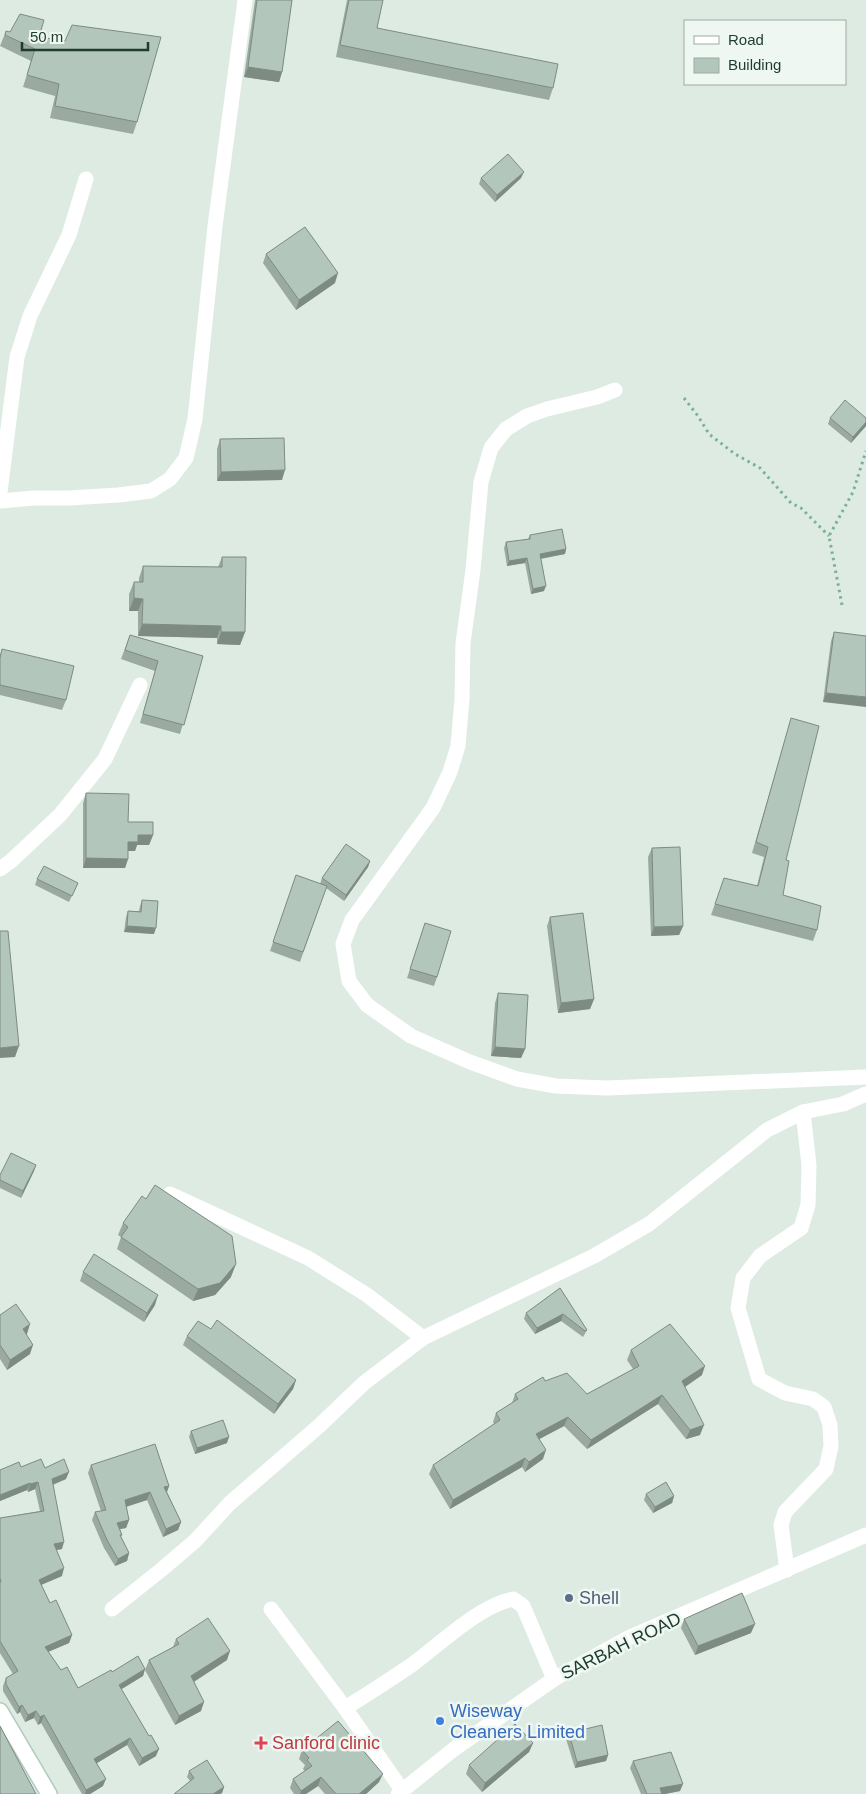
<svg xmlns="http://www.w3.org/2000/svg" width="866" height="1794" font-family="Helvetica,sans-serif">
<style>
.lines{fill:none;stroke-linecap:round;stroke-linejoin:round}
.secondary-casing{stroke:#b0cbbd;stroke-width:18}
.path{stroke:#7bb197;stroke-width:3;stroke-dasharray:2.5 4;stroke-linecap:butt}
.street{stroke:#fff;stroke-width:15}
.secondary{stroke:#fff;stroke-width:15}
.wall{fill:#9aaaa1}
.shaded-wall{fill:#7d8b83}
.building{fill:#b3c6bb;stroke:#7d8b83}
.service-dot{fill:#5c6f8a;stroke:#eef7f1;stroke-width:2}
.shop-dot{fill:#3f7fe0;stroke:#eef7f1;stroke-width:2}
.health-dot{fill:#e0444e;stroke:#eef7f1;stroke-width:2}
.labels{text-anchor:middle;stroke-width:5;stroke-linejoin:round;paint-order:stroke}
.service-label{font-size:18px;fill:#4e5e75;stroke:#eef7f1;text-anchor:start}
.street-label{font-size:18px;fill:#1e3b2f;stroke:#eef7f1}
.shop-label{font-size:18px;fill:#366cbe;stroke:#eef7f1;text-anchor:start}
.health-label{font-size:18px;fill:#be3a42;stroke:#eef7f1;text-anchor:start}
</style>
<rect width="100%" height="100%" fill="#deebe3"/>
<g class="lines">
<defs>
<path id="secondary" d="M0 1711 49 1794"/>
</defs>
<use href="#secondary" class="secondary-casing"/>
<g class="path">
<path d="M684 398 698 416 709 434 735 454 760 468 791 503 801 508 829 536"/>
<path d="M842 605 829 536 853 492 866 451"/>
</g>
<g class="street">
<path d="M615 390 597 397 547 409 527 416 506 429 491 448 481 482 473 570 463 643 462 699 458 746 450 772 433 808 352 920 343 944 349 981 367 1005 411 1036 470 1062 517 1079 556 1086 607 1088 866 1077"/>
<path d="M0 492 17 357 30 316 69 235 86 179"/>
<path d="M0 501 34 498H69L118 495 151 491 170 479 186 458 195 419 215 226 245 0"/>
<path d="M0 869 11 861 60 815 105 759 140 685"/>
<path d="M170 1194 308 1258 367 1295 423 1338"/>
<path d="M787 1570 781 1525 785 1512 826 1469 831 1446 830 1425 824 1407 813 1399 785 1393 759 1379 738 1308 743 1278 760 1256 801 1228 808 1205 809 1165 803 1112"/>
<path d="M112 1609 161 1570 195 1541 230 1503 319 1426 364 1383 423 1338 594 1256 649 1224 767 1130 803 1112 843 1104 866 1094"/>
<path d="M271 1609 345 1708 402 1790"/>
<path d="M345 1708C368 1694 391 1679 413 1664 441 1643 479 1606 513 1599L523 1606 554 1679"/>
<path d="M398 1794 454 1749 554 1679 628 1638 866 1535"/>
</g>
<use href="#secondary" class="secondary"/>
</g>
<g class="wall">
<path d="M255 0H292L282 72 279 82 244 77Z"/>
<path d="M347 0H383L377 28 553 88 549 100 336 57Z"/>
<path d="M6 31 39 37 137 122 133 134 50 118 55 96 23 87 31 61 0 46Z"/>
<path d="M481 178H521L495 202 479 184Z"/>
<path d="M266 254 335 283 296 310 263 263Z"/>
<path d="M830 418 866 426 851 443 828 424Z"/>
<path d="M220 439 282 480 217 481V449Z"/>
<path d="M530 535 566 549 565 554 541 559 544 591 531 594 525 563 507 566 504 548 506 542 528 539Z"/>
<path d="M222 557 245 632 240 645 217 644V638L138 636V611H129V594L134 582H139V578L143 566 218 567Z"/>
<path d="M834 632 866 636 823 702 831 641Z"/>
<path d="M130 635 203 656 180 734 140 723 155 671 121 659Z"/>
<path d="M2 649 66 700 62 710 0 695V655Z"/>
<path d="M791 718 786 860 783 895 817 930 813 941 711 915 724 878 757 886 764 857 752 853 788 729Z"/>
<path d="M86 793 128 822 153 835 149 845H137L135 851H128V859L125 868H83V803Z"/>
<path d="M652 848 683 926 679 935 651 936 648 857Z"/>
<path d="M370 861 368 867 344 901 326 888 300 962 270 951 296 875 320 884 322 878Z"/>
<path d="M37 879 78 883 69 902 35 885Z"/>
<path d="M142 900 154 934 124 932 126 917 128 911H139L140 906Z"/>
<path d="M550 917 594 999 590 1009 558 1013 547 926Z"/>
<path d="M425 923 437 977 434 986 407 978Z"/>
<path d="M498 993 525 1049 521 1058 491 1056 495 1003Z"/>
<path d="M36 1165 34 1171 21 1198 0 1188V1175Z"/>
<path d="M123 1223 231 1277 215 1295 193 1301 117 1249 121 1237 118 1235Z"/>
<path d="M83 1272 155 1305 144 1322 80 1281Z"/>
<path d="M560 1288 587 1330 583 1337 561 1321 535 1334 524 1319 526 1313Z"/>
<path d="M0 1315 27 1334H26L30 1354 7 1370 0 1359Z"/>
<path d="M187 1336 296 1380 293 1389 274 1414 183 1345Z"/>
<path d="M631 1350 702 1375 685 1387 700 1435 686 1439 658 1404 587 1449 564 1426 539 1439 543 1459 525 1472 522 1467 450 1509 429 1474 433 1465 494 1424 493 1422 496 1413 512 1403 515 1394 545 1381 587 1394 633 1369 627 1360Z"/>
<path d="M191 1431 227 1443 195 1454 189 1437Z"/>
<path d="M91 1465 169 1486 167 1492 181 1522 178 1530 163 1537 147 1500 126 1507 129 1520 126 1528 120 1529 122 1535 121 1537 129 1553 127 1561 115 1566 104 1548 92 1520 95 1512 101 1511 88 1473Z"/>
<path d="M21 1467 45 1468 66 1479 53 1485 62 1549 56 1550 62 1576 41 1585 50 1603 72 1635 69 1643 48 1652 61 1670 78 1688 112 1672 145 1669 143 1676 121 1689 156 1756 139 1766 127 1745 97 1763 103 1786 90 1794H82L41 1723 38 1725 34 1718 25 1722 20 1712 17 1714 3 1691V1686L6 1678 13 1674 0 1653V1518L40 1511 35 1489 28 1492 27 1490 0 1501V1470Z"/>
<path d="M646 1494 674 1496 672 1503 653 1513 644 1500Z"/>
<path d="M684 1619 751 1633 695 1655 681 1628Z"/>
<path d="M176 1639 227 1660 194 1682 201 1711 175 1725 145 1670 149 1660 173 1647Z"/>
<path d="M569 1733 608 1755 606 1761 575 1768 566 1739Z"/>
<path d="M533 1743 529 1752 482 1792 466 1774 469 1765Z"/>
<path d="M302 1750 379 1782 366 1794H325L318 1786 306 1794H294L290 1788 293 1779 305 1771 303 1769 305 1765 299 1759Z"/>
<path d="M633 1761 680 1791 665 1794H641L630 1768Z"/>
<path d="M189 1771 224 1787 222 1793 220 1794H174L190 1781 187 1777Z"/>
</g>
<g class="shaded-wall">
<path d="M248 67 282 72 279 82 244 77Z"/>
<path d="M524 172 521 178 495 202 497 195Z"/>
<path d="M338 273 335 283 296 310 299 300Z"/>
<path d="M866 422V426L851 443 853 437Z"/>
<path d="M285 470 282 480 217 481 221 472Z"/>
<path d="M566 549 565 554 538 559 540 554Z"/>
<path d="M527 558 525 563 507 566 509 561Z"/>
<path d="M546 586 544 591 531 594 533 589Z"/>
<path d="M134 598 143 599 138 611H129Z"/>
<path d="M142 624 221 626 217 638 138 636Z"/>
<path d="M221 632H245L240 645 217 644Z"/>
<path d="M826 693 866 697V707L823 702Z"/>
<path d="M138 835H153L149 845H137L135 851H125L128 842Z"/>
<path d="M86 858 128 859 125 868H83Z"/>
<path d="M370 861 368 867 344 901 346 895Z"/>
<path d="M127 926 156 928 154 934 124 932Z"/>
<path d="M683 926 679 935 651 936 654 927Z"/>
<path d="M594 999 590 1009 558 1013 561 1003Z"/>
<path d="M19 1046 15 1057 0 1058V1048Z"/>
<path d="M495 1047 525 1049 521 1058 491 1056Z"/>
<path d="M36 1165 34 1171 21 1198 23 1191Z"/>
<path d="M236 1264 231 1277 215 1295 193 1301 198 1289Z"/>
<path d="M158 1295 155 1305 144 1322 147 1313Z"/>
<path d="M563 1314 561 1321 535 1334 537 1328Z"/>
<path d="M30 1324 27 1334 20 1339 23 1329Z"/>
<path d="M33 1345 30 1354 7 1370 10 1360Z"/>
<path d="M705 1366 702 1375 679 1391 682 1381Z"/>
<path d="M296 1380 293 1389 274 1414 278 1404Z"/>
<path d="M662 1395 658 1404 587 1449 591 1440Z"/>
<path d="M568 1417 564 1426 532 1443 536 1434Z"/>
<path d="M704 1425 700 1435 686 1439 690 1430Z"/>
<path d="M229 1437 227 1443 195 1454 197 1448Z"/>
<path d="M546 1450 543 1459 525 1472 529 1462Z"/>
<path d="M525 1458 522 1467 450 1509 453 1500Z"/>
<path d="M69 1472 66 1479 49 1486 52 1479Z"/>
<path d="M38 1482 35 1489 28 1492 30 1484Z"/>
<path d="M30 1483 27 1490 0 1501V1495Z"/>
<path d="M169 1486 166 1494 164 1487Z"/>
<path d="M150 1492 147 1500 122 1508 125 1500Z"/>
<path d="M674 1496 672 1503 653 1513 655 1507Z"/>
<path d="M129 1520 126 1528 114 1530 117 1523Z"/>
<path d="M181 1522 178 1530 163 1537 166 1529Z"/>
<path d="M64 1542 62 1549 51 1551 54 1544Z"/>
<path d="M129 1553 127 1561 115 1566 118 1559Z"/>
<path d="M64 1568 62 1576 36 1587 39 1580Z"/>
<path d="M755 1624 751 1633 695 1655 698 1646Z"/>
<path d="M72 1635 69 1643 43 1654 45 1647Z"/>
<path d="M230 1651 227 1660 187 1686 191 1676Z"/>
<path d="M145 1669 143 1676 117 1692 119 1685Z"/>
<path d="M204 1702 201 1711 175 1725 179 1716Z"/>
<path d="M22 1705 20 1712 17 1714 19 1707Z"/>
<path d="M36 1711 34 1718 25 1722 28 1715Z"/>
<path d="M44 1715 41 1723 38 1725 40 1717Z"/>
<path d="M130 1738 127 1745 92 1766 94 1759Z"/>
<path d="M533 1743 529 1752 482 1792 485 1783Z"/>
<path d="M159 1749 156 1756 139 1766 142 1758Z"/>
<path d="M608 1755 606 1761 575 1768 577 1762Z"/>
<path d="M383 1774 379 1782 366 1794H359Z"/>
<path d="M321 1777 318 1786 306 1794H300L301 1791Z"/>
<path d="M106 1779 103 1786 90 1794H85L86 1790Z"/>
<path d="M683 1784 680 1791 665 1794H658L660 1788Z"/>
<path d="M224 1787 222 1793 220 1794H213Z"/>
</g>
<g class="building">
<path d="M257 0H292L282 72 248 67Z"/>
<path d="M349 0H383L377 28 558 64 553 88 340 45Z"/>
<path d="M20 14 44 20 39 37 65 41 72 25 161 37 137 122 55 106 59 84 27 75 35 49 5 35 6 31 10 32Z"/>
<path d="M508 154 524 172 497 195 481 178Z"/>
<path d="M305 227 338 273 299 300 266 254Z"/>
<path d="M845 400 866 418V422L853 437 830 418Z"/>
<path d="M284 438 285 470 221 472 220 439Z"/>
<path d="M562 529 566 549 540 554 546 586 533 589 527 558 509 561 506 542 530 539V535Z"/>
<path d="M222 557H246L245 632H221V626L142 624 143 599 134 598V582H143V566L222 567Z"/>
<path d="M834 632 866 636V697L826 693Z"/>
<path d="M130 635 203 656 184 725 143 714 158 661 125 650Z"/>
<path d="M2 649 74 666 66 700 0 685V658Z"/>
<path d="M791 718 819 726 786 860 789 861 783 895 821 906 817 930 715 904 724 878 758 886 768 847 756 842Z"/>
<path d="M86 793 129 794 128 822H153V835H138V842H128V859L86 858Z"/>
<path d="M346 844 370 861 346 895 322 878Z"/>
<path d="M680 847 683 926 654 927 652 848Z"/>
<path d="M44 866 78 883 72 896 37 879Z"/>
<path d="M296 875 327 886 303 952 273 942Z"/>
<path d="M142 900 158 901 156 928 127 926 128 911 141 912Z"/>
<path d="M583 913 594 999 561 1003 550 917Z"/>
<path d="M425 923 451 931 437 977 410 969Z"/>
<path d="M0 931H8L19 1046 0 1048Z"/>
<path d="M498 993 528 995 525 1049 495 1047Z"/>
<path d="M11 1153 36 1165 23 1191 0 1180V1175Z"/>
<path d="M155 1185 232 1236 236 1264 220 1283 198 1289 121 1237 128 1227 123 1223 142 1196 146 1199Z"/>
<path d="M94 1254 158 1295 147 1313 83 1272Z"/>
<path d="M560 1288 587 1330 585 1331 563 1314 537 1328 526 1313Z"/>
<path d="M16 1304 30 1324 23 1329 33 1345 10 1360 0 1345V1315Z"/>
<path d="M217 1320 296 1380 278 1404 187 1336 198 1321 211 1329Z"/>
<path d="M670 1324 705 1366 682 1381 704 1425 690 1430 662 1395 591 1440 568 1417 536 1434 546 1450 529 1462 525 1458 453 1500 433 1465 500 1420 496 1413 518 1399 515 1394 543 1377 545 1381 567 1373 587 1394 639 1366 631 1350Z"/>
<path d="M223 1420 229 1437 197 1448 191 1431Z"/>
<path d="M155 1444 169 1486 164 1487 181 1522 166 1529 150 1492 125 1500 129 1520 117 1523 122 1535H120L129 1553 118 1559 107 1540 95 1512 106 1510 91 1465Z"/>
<path d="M41 1459 45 1468 64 1459 69 1472 52 1479 64 1542 54 1544 64 1568 39 1580 50 1603 56 1600 72 1635 45 1647 61 1670 67 1667 78 1688 111 1670 112 1672 138 1656 145 1669 119 1685 149 1736 151 1735 159 1749 142 1758 130 1738 94 1759 106 1779 86 1790 44 1715 40 1717 36 1711 28 1715 22 1705 19 1707 6 1684V1678L18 1671 0 1641V1582H1L0 1578V1518L44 1511 38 1482 30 1484V1483L0 1495V1470L19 1462 21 1467Z"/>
<path d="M666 1482 674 1496 655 1507 646 1494Z"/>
<path d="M742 1593 755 1624 698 1646 684 1619Z"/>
<path d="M208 1618 230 1651 191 1676 204 1702 179 1716 149 1660 179 1644 176 1639Z"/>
<path d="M338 1721 383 1774 359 1794H336L321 1777 301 1791 293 1779 312 1766 307 1760 309 1758 302 1750Z"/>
<path d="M515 1724 533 1743 485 1783 469 1765Z"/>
<path d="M602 1725 608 1755 577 1762 569 1733Z"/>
<path d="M0 1726 36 1794H0Z"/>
<path d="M671 1752 683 1784 660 1788 662 1794H647L633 1761Z"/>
<path d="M207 1760 224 1787 213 1794H174L194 1778 189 1771Z"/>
</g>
<circle class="service-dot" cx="569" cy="1598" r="5"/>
<circle class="shop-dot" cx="440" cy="1721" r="5"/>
<path class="health-dot" d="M258.5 1735.5h5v5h5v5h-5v5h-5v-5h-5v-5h5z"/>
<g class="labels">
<g class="service-label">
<text x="579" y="1604">Shell</text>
</g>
<g class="street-label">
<text transform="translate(621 1646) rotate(-26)" y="6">SARBAH ROAD</text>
</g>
<g class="shop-label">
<text x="450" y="1717">Wiseway<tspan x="450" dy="21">Cleaners Limited</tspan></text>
</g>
<g class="health-label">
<text x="272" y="1749">Sanford clinic</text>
</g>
</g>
<rect x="684" y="20" width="162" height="65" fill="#eef7f1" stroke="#9baca3"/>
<rect x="694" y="36" width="25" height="8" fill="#ffffff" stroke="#9baca3"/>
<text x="728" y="45" font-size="15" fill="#1e3b2f">Road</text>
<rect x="694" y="58" width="25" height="15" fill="#b3c6bb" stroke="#9baca3"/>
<text x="728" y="70" font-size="15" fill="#1e3b2f">Building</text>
<path d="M22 42v8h126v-8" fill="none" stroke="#1e3b2f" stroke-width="2.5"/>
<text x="30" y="42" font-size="15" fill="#1e3b2f" stroke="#eef7f1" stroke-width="4" paint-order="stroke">50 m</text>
</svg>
